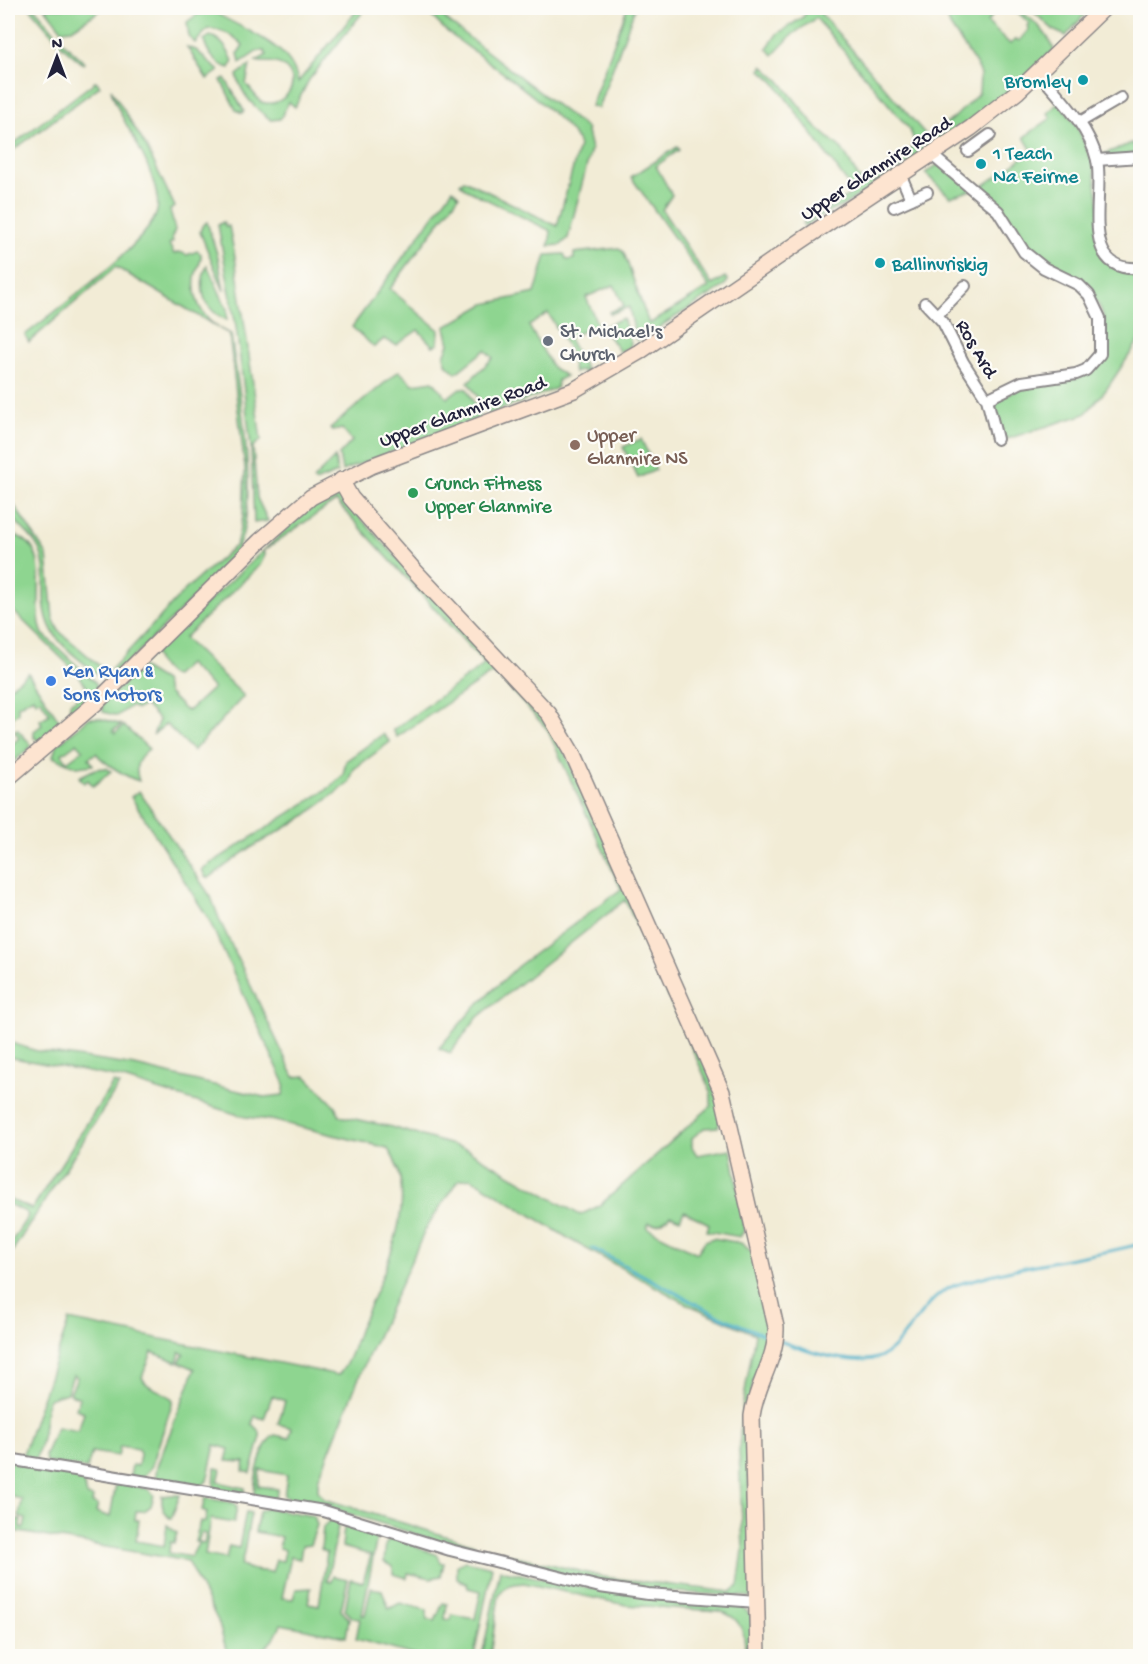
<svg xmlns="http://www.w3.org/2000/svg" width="1148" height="1664" font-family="'Gochi Hand',sans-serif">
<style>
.green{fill:#8ed590;stroke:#587c66;stroke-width:1.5;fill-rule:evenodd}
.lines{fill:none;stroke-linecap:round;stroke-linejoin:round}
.stream{stroke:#47adc6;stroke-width:3}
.street-casing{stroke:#8a8788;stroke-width:14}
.secondary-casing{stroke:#8a8788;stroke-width:18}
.street{stroke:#fff;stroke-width:10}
.secondary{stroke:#fde4d0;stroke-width:15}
.culture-dot{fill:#0f9aa8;stroke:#fdfcf7;stroke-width:2}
.worship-dot{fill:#6b7280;stroke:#fdfcf7;stroke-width:2}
.education-dot{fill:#8d6e63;stroke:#fdfcf7;stroke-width:2}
.leisure-dot{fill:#2e9e5b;stroke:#fdfcf7;stroke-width:2}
.shop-dot{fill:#3f7fe0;stroke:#fdfcf7;stroke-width:2}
.labels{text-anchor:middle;stroke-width:4.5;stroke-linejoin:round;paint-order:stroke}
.culture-label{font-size:20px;fill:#0d838f;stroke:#fdfcf7;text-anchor:start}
.street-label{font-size:20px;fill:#22223b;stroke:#fdfcf7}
.worship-label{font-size:20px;fill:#5b616d;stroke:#fdfcf7;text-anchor:start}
.education-label{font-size:20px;fill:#785e54;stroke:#fdfcf7;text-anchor:start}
.leisure-label{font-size:20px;fill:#27864d;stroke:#fdfcf7;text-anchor:start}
.shop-label{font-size:20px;fill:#366cbe;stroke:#fdfcf7;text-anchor:start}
</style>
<rect width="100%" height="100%" fill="#fdfcf7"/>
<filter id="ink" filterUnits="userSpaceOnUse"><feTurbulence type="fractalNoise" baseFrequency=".0167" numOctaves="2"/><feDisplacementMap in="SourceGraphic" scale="12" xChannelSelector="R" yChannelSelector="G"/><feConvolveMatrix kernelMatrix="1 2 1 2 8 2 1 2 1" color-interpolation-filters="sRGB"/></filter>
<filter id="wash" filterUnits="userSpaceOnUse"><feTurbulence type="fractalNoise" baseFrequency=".008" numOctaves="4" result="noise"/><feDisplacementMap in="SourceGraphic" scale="24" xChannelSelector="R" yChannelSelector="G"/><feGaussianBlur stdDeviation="1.35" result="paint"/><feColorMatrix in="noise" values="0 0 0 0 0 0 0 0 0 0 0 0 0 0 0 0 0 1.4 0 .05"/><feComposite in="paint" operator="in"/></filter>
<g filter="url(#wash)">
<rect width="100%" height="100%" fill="#f2ecd6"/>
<g class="green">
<path d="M30 8H35L64 43 85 63 83 64 63 47Z"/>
<path d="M45 8H104L72 29 62 30Z"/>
<path d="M359 8H366L309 80 295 107 289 102 280 119 271 120C255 108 241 95 237 75L250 65 246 84 261 102C283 109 305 82 283 66 275 60 265 64 256 61L267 55 264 51H258L240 63 238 53 243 45C233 35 222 29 208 29L195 43 189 37 187 22 198 14 213 11C243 31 292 43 298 82Z"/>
<path d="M423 8H434L449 22 586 128 591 149 568 238 561 245 549 246 551 231 467 190 460 183 464 180 557 226 579 146C575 121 475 53 450 34 440 26 432 16 423 8Z"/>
<path d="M627 8H635L598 108 591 106Z"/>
<path d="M809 8H816L927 136 929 146 926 152 841 207 833 209 804 226 803 223 854 192 775 83 761 70 763 66 780 81 816 127 842 149 862 183 909 152 915 143 910 130 816 18 792 35 773 55 767 48 777 34 803 17Z"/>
<path d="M944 8H985L988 11 999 8 987 22 1010 44 1016 39 1019 41 1029 29 1027 26 1029 23 1013 8H1017C1033 20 1047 31 1054 50L1005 94 944 140 937 139 934 131 953 119 979 93 980 75 976 64 950 26Z"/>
<path d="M1029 8H1081L1086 13 1066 36 1055 31Z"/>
<path d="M210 36C221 38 228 50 233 61L230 68C217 66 207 53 204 40Z"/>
<path d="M187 47 196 50 219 71 207 79Z"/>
<path d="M225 78 244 111 242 113 236 110 221 80Z"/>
<path d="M96 81 100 86 8 154V148Z"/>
<path d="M111 89 147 148 175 207 170 210 175 230 172 237 173 242 169 244 174 254 180 252 187 255 197 251 201 254C202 263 196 269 195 278 192 303 207 326 231 334 238 392 266 515 230 562L110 680 101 677C70 651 44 639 44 595 44 580 46 563 39 549 28 527 8 525 8 496L47 555 53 618 59 631 108 673 186 589 236 545 243 516 245 469 229 334 116 267 29 342 25 335C52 313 151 242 157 211 160 198 153 179 148 167 140 145 114 108 111 89Z"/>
<path d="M1059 102 1077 126 1093 163 1107 261 1140 268V339L1106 390 1085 414 1004 440 993 402C1007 395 1023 386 1039 382 1056 378 1077 383 1092 371 1102 363 1104 351 1105 339 1110 283 1059 285 1030 253 1011 232 1000 208 980 188L1032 151 1024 137 1051 118 1048 113Z"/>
<path d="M1132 143 1137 150 1134 155 1105 157 1104 154Z"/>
<path d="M677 147 679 150 656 166 672 195 662 210 712 285 725 277 728 281 723 287 639 340H636L629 307 610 314 609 312 624 306 614 285 586 297 598 326 568 337 589 375 581 370 574 373 570 352 548 313 529 326 553 368 566 376 558 380 557 388 489 414 468 382 493 358 485 350 456 373 447 365 444 356 449 344 445 327 485 304 535 293 546 255 564 254 567 260 574 259V253L619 248 624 253 649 324 709 287 631 177Z"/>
<path d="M939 164 973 190 950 197 925 173Z"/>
<path d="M453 189 459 196 390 289 439 330 438 344 433 346 418 330 396 345 384 339 374 347 352 327Z"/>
<path d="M207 222 218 257 224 291 200 232 202 226Z"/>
<path d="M223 222 226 227 229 226 235 257 261 440 253 447 257 498 268 521 254 523 251 447 236 327 218 225Z"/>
<path d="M207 265 227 309V320C203 310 197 288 207 265Z"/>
<path d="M623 318 631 343 630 347 620 352 602 327Z"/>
<path d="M399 371 413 384 433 381 447 398 460 388 467 389 479 413V418L342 471 339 455 352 441 342 429 333 431 330 428Z"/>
<path d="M641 439 656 470 638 478 623 447Z"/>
<path d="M335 457 337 473 315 482 313 480Z"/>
<path d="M339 495 552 725 713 1077 721 1118 718 1127 704 1128 692 1138V1147L697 1155 731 1149 745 1229 740 1237 707 1231 709 1224 684 1211 680 1219 670 1215C664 1223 657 1226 649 1223L647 1228 697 1253 705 1241 713 1238 741 1243 752 1252 773 1329 753 1382 747 1417 752 1597 648 1590 601 1582 481 1555 483 1548 604 1577 731 1592 738 1586 743 1550 739 1449 742 1409 755 1334 687 1304 576 1243 471 1178 459 1180 427 1226 362 1370 318 1480V1491L324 1499 475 1545 474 1552 321 1505 289 1501V1497L284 1496 287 1475 260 1470 258 1486 278 1489 275 1499 254 1495C254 1481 261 1441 275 1435L289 1438 292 1428 278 1424 285 1401 272 1396 264 1419 255 1416 252 1424 260 1432V1440L251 1473 243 1471 245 1462 226 1461 229 1449 215 1445 207 1481 200 1487 155 1481 157 1466 195 1369 179 1362 184 1354 180 1352 177 1362 152 1352 142 1377C147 1391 166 1389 173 1401L151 1468 141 1479 130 1477 132 1465 138 1466 140 1454 138 1449 120 1446 118 1456 92 1452 87 1469 46 1462 45 1455 57 1427 78 1431 84 1412 76 1409 80 1398 70 1394 77 1377 73 1375 67 1393 48 1399C43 1420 45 1440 35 1460L8 1456V1454H23L69 1320 338 1375C349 1365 355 1340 361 1325 382 1277 424 1197 387 1148L271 1120 245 1117 120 1078 8 1057V1042L37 1051 135 1066 264 1097 283 1095 285 1084 208 918 131 797 139 791 211 897 220 921 294 1077 306 1076 335 1106 340 1116 388 1126 466 1149 580 1215 599 1206 711 1106V1092L703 1073 625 900 478 1017 450 1053 439 1048 473 1009 518 966 621 889 547 729 496 674 489 675 397 737 393 730 485 664 336 501 263 551 265 555 260 565 184 638 244 696 193 751 166 724 153 735 159 720 145 705 137 709 131 706 117 716 103 712 102 704 141 667 164 681 168 693 185 710H189L213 688 188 664 175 676 170 675 158 663 154 652 295 521 324 499Z"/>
<path d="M17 536C55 551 30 605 43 634L96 683 98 692 88 689 78 674 8 606V539Z"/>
<path d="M28 673 62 725 40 741 34 738V731L42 725 40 720 50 714 40 699 36 702 33 697 18 706V713L11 718 13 722 8 725V689Z"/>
<path d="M80 696 89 700 69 719 70 703Z"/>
<path d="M89 718H99L122 725 113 730 115 733 124 726 149 749C137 758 134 767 139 781 128 778 102 762 96 753L89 758 93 765 77 767 53 757 56 746ZM77 743 83 750 67 762 62 754Z"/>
<path d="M17 729 32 746 12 763 8 762V748L19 738 14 731Z"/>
<path d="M383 734 390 742 354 769 349 783 302 818 247 850 209 878 205 877 202 869 329 788 343 775 346 761Z"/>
<path d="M106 768 111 771 93 786 88 780 84 783 79 777 95 769Z"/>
<path d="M113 1083 119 1085 8 1258V1247L28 1216 26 1212 8 1204V1199L32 1209Z"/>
<path d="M8 1462 82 1476 87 1496 93 1498 92 1503 98 1505 96 1512 110 1517 116 1484 93 1478 148 1489 154 1495 151 1506 144 1511H136L135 1520H139L136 1541 164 1546 167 1525 177 1533 174 1543 170 1542 169 1553 191 1557 199 1542 204 1543 206 1534 201 1533 198 1542H195L200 1521 205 1522 207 1512 202 1510 205 1498 234 1503 237 1507 234 1523 211 1519 205 1555 226 1559 229 1546 239 1548 246 1512 251 1513C247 1531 246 1547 241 1565 253 1572 260 1570 272 1572L276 1560 283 1561 285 1550 279 1548 281 1537 255 1532 259 1512 267 1508 314 1516 317 1525 310 1545 302 1546 300 1559 291 1557 282 1598 293 1599 296 1589 311 1588 308 1603 319 1605 327 1553 321 1549 323 1527 330 1520 337 1521 338 1527 327 1581 331 1582 333 1576 348 1579 341 1610 349 1619 346 1637 281 1624 275 1637 258 1656H228L218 1621 187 1561 8 1530V1519L21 1520 20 1527 24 1528 26 1519 19 1517 22 1499 8 1496Z"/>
<path d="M215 1468 221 1469 218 1482 245 1488 244 1494 214 1489Z"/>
<path d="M171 1495H180L171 1519C163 1513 161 1506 162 1496Z"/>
<path d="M349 1524 378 1532 362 1615H365L371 1588 382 1590 389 1609 400 1603 427 1610V1619L435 1621 443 1603 447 1604 445 1619 451 1620 452 1615 475 1619 481 1591 468 1588 467 1584 457 1579V1565L466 1561 492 1567 474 1656H417L356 1639 360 1619 353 1618 345 1610 351 1579 363 1582 371 1555 342 1547 344 1528Z"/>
<path d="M391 1537 438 1555 441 1563H444L441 1576 431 1578 408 1573 407 1578 393 1574V1567L384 1562 386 1543Z"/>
<path d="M500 1570 584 1587 740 1605 751 1615 753 1656H745C746 1634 742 1617 719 1611L626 1605 524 1583C512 1584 505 1585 499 1595L490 1656H482Z"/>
</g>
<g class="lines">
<g class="stream">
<path d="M592 1248 719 1316 769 1337"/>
<path d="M780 1341C805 1351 857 1368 882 1356 903 1346 921 1303 949 1288 958 1283 970 1281 980 1278 1032 1262 1087 1258 1140 1244"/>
</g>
</g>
</g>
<g filter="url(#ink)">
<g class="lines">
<defs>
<g id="street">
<path d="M1038 72C1060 98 1089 126 1097 160 1105 195 1077 273 1140 268"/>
<path d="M1080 122 1121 98"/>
<path d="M968 151 990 135"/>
<path d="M933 156 998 211 1024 252 1044 268 1079 285 1089 295 1100 318V354L1086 370 1076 374 1022 382 987 399"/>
<path d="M1097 160 1140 157"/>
<path d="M901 176 911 199"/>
<path d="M894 207 927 192"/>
<path d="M925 303 943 322 963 362 987 399 997 439"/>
<path d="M938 314 965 286"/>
<path d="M8 1459 324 1511 450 1550 600 1587 648 1594 757 1602"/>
</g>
<g id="secondary">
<path d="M341 480 351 498 414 570 549 714 572 753 722 1092 776 1327C777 1359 756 1384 752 1416L758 1656"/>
<path d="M8 778 97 702 260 541 311 497 371 466 574 390 639 352 804 239 971 128 1017 92 1104 8"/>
</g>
</defs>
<use href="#street" class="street-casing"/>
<use href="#secondary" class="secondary-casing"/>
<use href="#street" class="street"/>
<use href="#secondary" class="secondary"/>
</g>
</g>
<g class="culture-dot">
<circle cx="1083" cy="80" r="6"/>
<circle cx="981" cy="164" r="6"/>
<circle cx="880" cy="263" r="6"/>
</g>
<circle class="worship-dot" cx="548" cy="341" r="6"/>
<circle class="education-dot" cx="575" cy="445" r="6"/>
<circle class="leisure-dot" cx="413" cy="493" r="6"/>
<circle class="shop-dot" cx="51" cy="681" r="6"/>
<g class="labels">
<g class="culture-label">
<text x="1071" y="87" text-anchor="end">Bromley</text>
<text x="993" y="159">1 Teach<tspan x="993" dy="23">Na Feirme</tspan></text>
<text x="892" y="270">Ballinvriskig</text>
</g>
<g class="street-label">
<text transform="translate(875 167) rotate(-33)" y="7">Upper Glanmire Road</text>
<text transform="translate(978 348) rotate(60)" y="7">Ros Ard</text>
<text transform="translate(462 410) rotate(-20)" y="7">Upper Glanmire Road</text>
</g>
<g class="worship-label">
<text x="560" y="337">St. Michael's<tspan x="560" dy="23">Church</tspan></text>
</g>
<g class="education-label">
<text x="587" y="441">Upper<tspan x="587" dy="23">Glanmire NS</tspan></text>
</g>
<g class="leisure-label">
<text x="425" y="489">Crunch Fitness<tspan x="425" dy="23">Upper Glanmire</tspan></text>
</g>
<g class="shop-label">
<text x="63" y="677">Ken Ryan &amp;<tspan x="63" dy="23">Sons Motors</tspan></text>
</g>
</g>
<rect width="1148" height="1664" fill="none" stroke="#fdfcf7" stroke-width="30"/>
<g transform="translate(57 57)" stroke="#fdfcf7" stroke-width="4.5" paint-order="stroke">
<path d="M0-4.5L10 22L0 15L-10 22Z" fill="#22223b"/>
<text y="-9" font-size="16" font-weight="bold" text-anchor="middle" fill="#22223b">N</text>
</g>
</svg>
